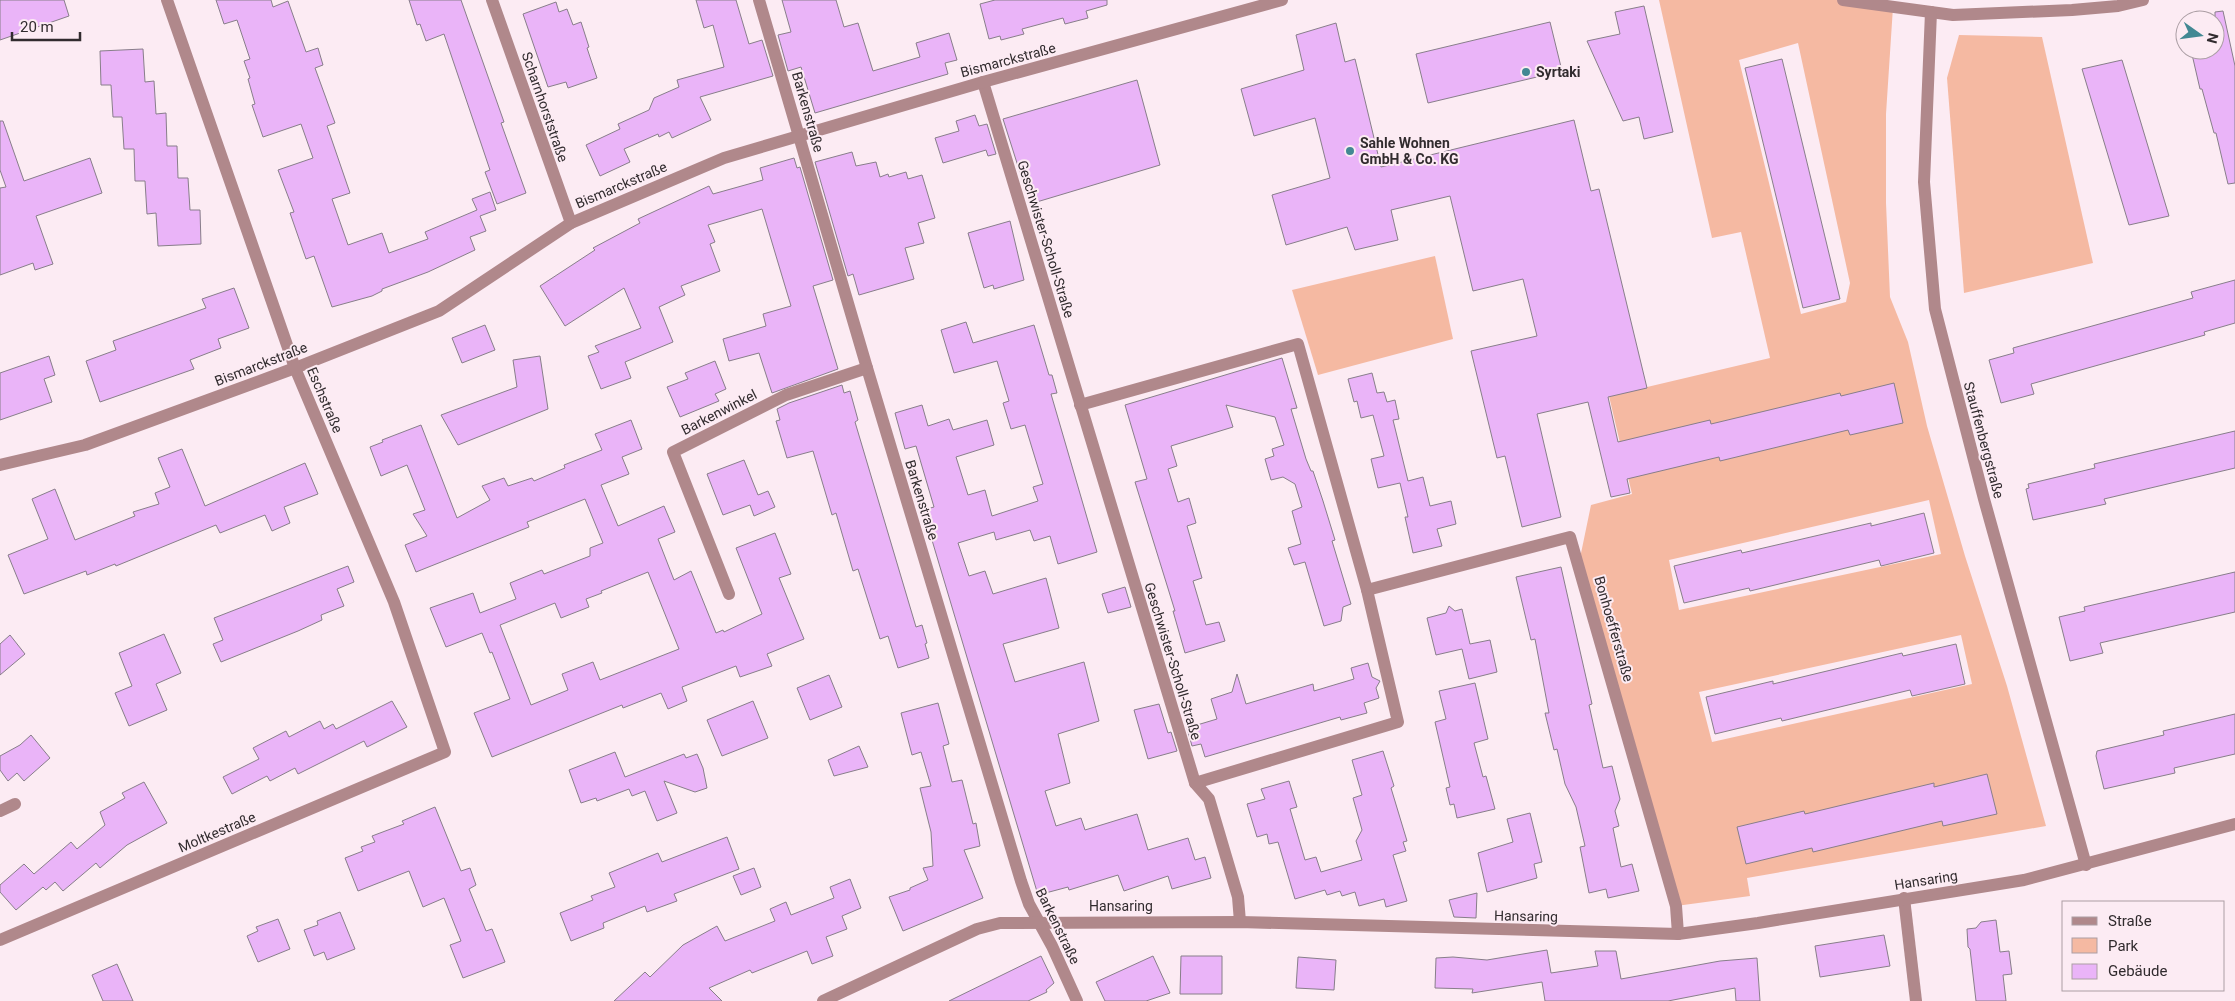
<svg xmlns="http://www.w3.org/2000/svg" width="2235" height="1001" font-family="Roboto,sans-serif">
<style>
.green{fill:#f5b9a2;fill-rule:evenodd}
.building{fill:#eab4f8;stroke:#887e8a;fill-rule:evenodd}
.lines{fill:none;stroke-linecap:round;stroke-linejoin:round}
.minor{stroke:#b0888b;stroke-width:12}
.poi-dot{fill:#428893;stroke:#fcebf3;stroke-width:2}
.labels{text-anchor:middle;stroke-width:4;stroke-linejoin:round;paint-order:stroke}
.street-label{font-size:14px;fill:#312b2e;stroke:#fcebf3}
.poi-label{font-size:14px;font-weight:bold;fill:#312b2e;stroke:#fcebf3;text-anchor:start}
</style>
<rect width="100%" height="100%" fill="#fcebf3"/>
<g class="green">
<path d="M1659 0H1843L1893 7 1886 114V203L1890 297 1908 342 1927 426 1965 556 2007 686 2046 826 1747 878 1750 896 1676 906 1579 563 1591 505 1632 494 1609 396 1770 358 1741 232 1712 238ZM1798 43 1850 283 1846 302 1801 314 1739 60ZM1929 500 1941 554 1679 610 1669 560ZM1961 635 1972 684 1712 742 1699 692Z"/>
<path d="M1959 35 2042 37 2093 263 1964 293 1947 78Z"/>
<path d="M1435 256 1453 339 1318 375 1292 290Z"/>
</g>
<g class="building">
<path d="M0 0H64L69 16 0 40Z"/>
<path d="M216 0H271L273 7 288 1 306 52 318 48 323 65 315 68 335 123 327 126 350 193 332 199 348 245 382 233 389 253 428 239 425 232 477 210 472 199 490 192 496 210 480 216 486 231 470 237 475 250 428 272 382 289V291L372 296 332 307 314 256 306 259 290 213 294 212 278 170 313 158 301 124 263 137 252 105 255 104 248 79 250 78 244 61 250 59 237 20 224 24Z"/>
<path d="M409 0H461L504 122 501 123 526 193 497 204 485 172 490 170 444 34 426 41 420 24 417 25Z"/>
<path d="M696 0H736L749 44 762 40 773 76 700 97 711 120 672 138 669 132 659 137 658 134 624 149 630 162 600 176 586 145 620 129 618 124 649 110 654 98 679 87 677 80 724 67 713 25 704 28Z"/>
<path d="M782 0H836L844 27 858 23 873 71 920 57 916 43 949 33 957 60 945 63 948 74 815 113 801 67 788 71 778 35 791 32Z"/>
<path d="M995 0H1107V5L1086 11 1088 18 1065 24 1063 18 1022 29 1024 34 1001 40 1000 36 989 39 980 4Z"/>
<path d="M556 2 559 12 567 9 573 25 581 22 589 47 587 48 597 78 568 88 566 82 548 87 523 14Z"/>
<path d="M1644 6 1673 132 1644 139 1639 117 1623 121 1587 41 1620 34 1615 12Z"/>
<path d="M2223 11 2235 66V183L2228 184 2216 133H2214L2202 89H2200L2191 50H2215V12Z"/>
<path d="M1550 22 1562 71 1428 103 1416 54Z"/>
<path d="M1336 23 1345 62 1355 59 1381 167 1574 120 1591 191 1599 189 1647 388 1608 397 1618 442 1710 420 1711 424 1840 393 1841 396 1894 383 1903 423 1850 435 1848 430 1720 461 1719 457 1627 479 1630 493 1611 497 1588 402 1537 414 1561 517 1522 527 1505 456 1497 458 1471 351 1537 336 1523 279 1473 291 1450 196 1391 210 1398 240 1355 250 1347 227 1286 245 1272 195 1330 178 1315 118 1254 136 1241 89 1304 70 1296 35Z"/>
<path d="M143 49 145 82 154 81 156 114 166 113 167 146H177L178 178H188L190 210H200L201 244 158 246 156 213 147 214 145 181H135L134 149H124L122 117H113L111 85H101L100 51Z"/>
<path d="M1782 59 1840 299 1803 308 1745 68Z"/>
<path d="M2122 60 2169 216 2129 225 2082 69Z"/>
<path d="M1137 80 1160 165 1030 204 1003 119Z"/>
<path d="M975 115 979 126 987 124 996 154 988 156 986 150 943 163 935 138 959 131 956 121Z"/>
<path d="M0 121H3L24 181 90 158 102 193 36 216 53 264 35 270 33 263 0 275V188L6 187 0 170Z"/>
<path d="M852 152 856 166 876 162 880 177 888 174 889 177 906 172 908 179 922 175 935 218 918 223 924 243 905 248 914 279 859 295 853 274 848 276 815 162Z"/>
<path d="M794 158 797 168 800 167 833 280 813 286 838 369 772 393 759 353 729 361 723 339 766 326 763 314 791 306 762 209 708 225 715 242 710 244 720 271 681 286 685 295 659 307 673 342 625 362 631 378 601 389 588 356 599 352 595 346 641 328 624 288 565 326 540 286 595 250 593 248 640 223 638 219 709 186 713 194 763 180 760 168Z"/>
<path d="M1010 221 1024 280 994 289 993 285 984 288 968 233Z"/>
<path d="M2235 280V323L2204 332 2205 335 2031 384 2034 394 2001 403 1989 360 2014 353 2013 348 2193 298 2191 292Z"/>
<path d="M234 288 249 328 218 339 221 348 190 360 194 369 100 402 86 361 116 350 113 341 206 308 202 299Z"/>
<path d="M966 322 973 343 1034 325 1049 375H1052L1057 393 1051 394 1097 552 1058 564 1050 536 1034 541 1030 530 996 540 994 532 958 543 969 576 985 571 993 594 1046 578 1059 628 1003 644 1015 682 1084 662 1099 721 1058 734 1070 783 1045 791 1056 826 1081 818 1085 830 1137 814 1148 850 1188 838 1195 860 1205 857 1211 878 1172 889 1168 876 1124 891 1118 875 1069 890 1068 887 1038 895 923 510 934 507 916 446 905 449 895 413 922 405 928 426 949 419 953 430 987 420 994 445 956 457 968 495 985 490 992 516 1038 501 1033 487 1043 484 1025 425 1011 429 1003 403 1009 401 997 361 954 373 941 330Z"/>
<path d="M485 325 495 350 462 363 452 338Z"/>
<path d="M49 356 55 375 44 379 52 402 0 420V373Z"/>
<path d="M540 356 548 409 458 445 441 415 517 387 513 360Z"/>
<path d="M1282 358 1297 408 1291 409 1306 459 1311 471H1313L1323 501 1335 540 1332 541 1351 604 1343 607 1341 621 1324 626 1305 562 1294 565 1288 548 1301 544 1292 511 1302 507 1295 484 1283 477 1271 480 1265 459 1274 456 1272 449 1284 445 1275 417 1226 405 1233 427 1171 446 1177 466 1168 469 1178 502 1189 498 1196 523 1187 526 1202 578 1193 581 1206 625 1219 622 1225 641 1185 653 1173 611H1175L1135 482 1147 479 1125 405Z"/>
<path d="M715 361 726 389 715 394 719 401 680 417 667 387 688 379 685 373Z"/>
<path d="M1372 373 1377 393 1384 392 1387 402 1395 400 1399 419 1393 420 1408 481 1423 477 1430 506 1451 501 1456 524 1437 529 1442 546 1413 553 1405 517H1408L1400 483 1378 488 1371 459 1384 456 1373 415 1361 418 1357 401 1354 402 1348 379Z"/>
<path d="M842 385 844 393 850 391 858 420 855 422 916 627 922 625 927 643 925 644 929 658 898 668 888 636 880 639 858 569 853 571 836 513 832 515 813 451 787 458 776 421 780 420 777 409 789 403Z"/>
<path d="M631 420 642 449 622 457 629 474 601 485 618 526 664 506 675 532 658 539 674 580 691 571 716 633 723 630 724 632 762 614 736 548 775 533 791 574 779 578 804 639 767 654 772 666 740 677 736 666 682 687 687 701 668 709 661 693 623 708 622 705 492 757 474 713 510 699 492 652 490 653 482 633 446 647 430 608 473 593 480 613 516 599 510 583 542 570 544 574 590 556V548L603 543 585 499 527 522 529 527 416 572 405 545 427 536 413 514 425 510 407 465 381 476 370 447 383 442 382 440 421 425 457 518 490 500 482 486 504 478 508 486 532 478 534 481 565 468 564 465 602 450 595 434ZM648 572 679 649 600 680 593 662 562 674 568 690 531 705 500 625 555 603 561 618 589 607 586 599 602 593 601 591Z"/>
<path d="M2235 431V468L2104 499 2106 504 2033 520 2026 489 2029 488 2028 484 2095 468 2094 464Z"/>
<path d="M182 449 205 506 305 463 318 494 284 507 290 523 272 531 265 515 220 533 216 525 116 566 115 564 87 575 86 571 24 594 8 555 48 539 32 499 55 489 75 540 135 516 133 512 159 504 155 493 170 487 158 458Z"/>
<path d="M744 460 758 495 768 491 775 507 754 516 750 505 723 515 707 474Z"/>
<path d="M1924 513 1934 553 1881 566 1879 560 1750 591 1749 588 1684 603 1674 566 1741 550 1742 553 1871 523V526Z"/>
<path d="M348 566 354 582 337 589 344 606 321 615 322 620 298 631 221 662 213 644 223 640 214 618Z"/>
<path d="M1561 567 1592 704 1589 705 1603 768 1612 766 1620 799 1615 811 1619 826 1613 828 1621 867 1632 864 1639 891 1608 898 1606 889 1589 893 1580 847 1585 846 1576 807 1565 784 1557 749 1554 750 1545 713H1549L1535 639 1531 640 1516 577Z"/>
<path d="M2235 572V612L2100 643 2103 653 2070 661 2059 617 2085 611 2084 607Z"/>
<path d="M1125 587 1131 607 1108 613 1102 594Z"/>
<path d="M1449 606 1455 611 1462 609 1470 644 1490 640 1497 672 1469 679 1462 649 1436 655 1427 618 1446 613Z"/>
<path d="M164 634 181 673 156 684 167 710 129 726 115 693 132 686 119 653Z"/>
<path d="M10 635 25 654 0 675V644Z"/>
<path d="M1956 644 1965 684 1912 696 1910 690 1782 721 1781 718 1715 734 1706 697 1773 681V684L1902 653 1903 656Z"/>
<path d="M1368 663 1372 677 1380 681 1376 688 1379 698 1364 703 1367 713 1341 720 1340 717 1205 757 1201 744 1192 746 1187 728 1217 719 1211 699 1232 692 1237 674 1246 704 1313 684 1314 691 1354 679 1351 668Z"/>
<path d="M829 675 842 707 810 720 797 688Z"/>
<path d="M1475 683 1488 739 1474 743 1483 777 1486 776 1495 809 1457 818 1454 804 1450 805 1446 788 1450 787 1435 722 1446 719 1439 691Z"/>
<path d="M392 701 407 727 367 747 364 741 298 774 295 768 270 781 267 776 232 794 223 777 259 759 253 748 286 731 289 737 320 721 324 729 333 724 336 729Z"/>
<path d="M753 701 768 738 722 756 707 720Z"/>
<path d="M938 703 949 744 943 746 952 782 962 780 973 824 976 823 980 846 964 850 983 898 903 931 889 897 910 890V888L928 880 923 868 933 866 931 832 920 788 931 786 921 752 912 755 901 713Z"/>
<path d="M1159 704 1168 733 1171 732 1177 751 1148 759 1134 710Z"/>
<path d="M2235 714V754L2174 768 2175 773 2104 789 2096 756 2097 751 2164 735 2163 731Z"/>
<path d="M31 735 50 758 24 781 17 773 8 781 0 770V756L20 745Z"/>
<path d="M859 746 868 767 834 776 828 760Z"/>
<path d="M1383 751 1394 786 1391 788 1407 841 1403 842 1406 851 1393 855 1407 901 1386 907 1384 899 1359 906 1355 892 1342 896 1340 891 1327 895 1325 890 1295 899 1278 842 1269 844 1267 834 1257 837 1247 804 1265 799 1261 789 1289 781 1297 807 1290 809 1305 860 1316 857 1321 872 1362 860 1356 841 1362 830 1353 798 1362 795 1352 760Z"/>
<path d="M615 752 625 777 684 754 686 758 697 754 703 768 707 788 695 792 664 781 677 813 657 821 645 791 632 796 629 789 597 801 596 798 581 803 569 770Z"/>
<path d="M1987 774 1997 814 1943 826 1942 821 1813 852 1812 848 1746 864 1737 827 1804 811 1805 814 1934 783V787Z"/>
<path d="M144 782 167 823 127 845 100 868 96 863 63 891 55 882 46 890 43 887 16 910 0 892V885L24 864 34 874 71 842 77 849 105 825 100 812 125 798 122 793Z"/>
<path d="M435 807 461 871 470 868 476 885 469 889 486 931 492 929 505 962 463 978 450 945 461 941 444 898 423 907 409 871 358 891 345 858 363 851 361 847 375 842 372 836 404 824 402 821Z"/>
<path d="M1530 813 1542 862 1534 864 1537 878 1487 892 1478 853 1513 842 1507 819Z"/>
<path d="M727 837 739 869 674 894 677 901 647 912 645 906 603 923 604 928 571 941 560 913 593 900 591 896 615 887 609 873 658 853 662 862Z"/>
<path d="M754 868 761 887 741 895 733 876Z"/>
<path d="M850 879 861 908 842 916 847 929 826 937 833 956 812 964 807 951 752 973 750 970 709 988 722 1001H614L645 972 650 977 683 945 717 926 725 941 775 921 770 909 786 902 791 915 834 898 830 887Z"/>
<path d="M1477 893 1476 918 1454 917 1449 900Z"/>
<path d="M340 912 355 949 327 960 324 952 314 956 304 930 318 925 317 921Z"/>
<path d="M278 919 290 949 258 962 247 936 258 931 256 927Z"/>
<path d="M1996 920 2000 952 2009 951 2012 974 2003 975 2006 1001H1976L1970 949 1968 947 1967 929 1976 928 1981 922Z"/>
<path d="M1884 935 1890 966 1820 977 1815 946Z"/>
<path d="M1547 950 1551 973 1598 966 1595 951H1616L1621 979 1720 961 1757 958 1760 1001H1736L1735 988 1668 1001H1545L1542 982 1472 993 1473 989 1435 988 1436 958 1453 957 1487 960Z"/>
<path d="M1041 956 1054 983 1046 990 1047 992 1028 1001H949Z"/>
<path d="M1153 956 1170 993 1146 1001H1105L1096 982Z"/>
<path d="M1181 956H1222V994H1180Z"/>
<path d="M1298 957 1336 960 1334 990 1296 988Z"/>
<path d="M117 964 133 1001H103L92 975Z"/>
</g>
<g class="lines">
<g class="minor">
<path d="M492 0 571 223"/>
<path d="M759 0 867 368 1021 881 1029 904 1052 946 1077 1001"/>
<path d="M1843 0 1953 15 2072 10 2118 6 2143 0"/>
<path d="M1931 12 1924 182 1935 309 1984 499 2086 865"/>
<path d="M983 82 1195 783 1209 799 1238 897 1240 922"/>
<path d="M1080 405 1298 344 1367 590 1570 537 1676 906 1678 934"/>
<path d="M0 465 85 445 295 368 439 311 571 223 724 158 983 82 1282 0"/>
<path d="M729 594 673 452 786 395 867 368"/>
<path d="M1195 783 1398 722 1367 590"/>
<path d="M0 811 15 804"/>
<path d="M1904 898 1916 1001"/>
<path d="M0 940 445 752 394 602 295 368 167 0"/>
<path d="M823 1001 977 929 1000 923 1240 922 1678 934 1758 923 2024 880 2235 824"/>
</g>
</g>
<g class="poi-dot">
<circle cx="1526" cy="72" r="5"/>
<circle cx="1350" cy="151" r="5"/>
</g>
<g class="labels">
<g class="street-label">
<text transform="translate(1008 60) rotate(-15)" y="5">Bismarckstraße</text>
<text transform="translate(545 107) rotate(71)" y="5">Scharnhorststraße</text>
<text transform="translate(808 112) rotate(74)" y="5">Barkenstraße</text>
<text transform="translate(621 185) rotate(-23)" y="5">Bismarckstraße</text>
<text transform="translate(1046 239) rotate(73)" y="5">Geschwister-Scholl-Straße</text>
<text transform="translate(261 364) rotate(-21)" y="5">Bismarckstraße</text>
<text transform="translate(325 400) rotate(67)" y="5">Eschstraße</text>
<text transform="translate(719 412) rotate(-27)" y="5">Barkenwinkel</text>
<text transform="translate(1984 440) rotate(75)" y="5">Stauffenbergstraße</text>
<text transform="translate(922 500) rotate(73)" y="5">Barkenstraße</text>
<text transform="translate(1614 629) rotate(74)" y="5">Bonhoefferstraße</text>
<text transform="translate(1173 661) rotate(73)" y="5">Geschwister-Scholl-Straße</text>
<text transform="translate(217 832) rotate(-23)" y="5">Moltkestraße</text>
<text transform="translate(1926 880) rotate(-9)" y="5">Hansaring</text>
<text x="1121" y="911">Hansaring</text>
<text transform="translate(1526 916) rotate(1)" y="5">Hansaring</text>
<text transform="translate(1058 926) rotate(64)" y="5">Barkenstraße</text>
</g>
<g class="poi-label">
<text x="1536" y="77">Syrtaki</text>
<text x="1360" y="148">Sahle Wohnen<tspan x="1360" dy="16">GmbH &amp; Co. KG</tspan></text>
</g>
</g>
<rect x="2062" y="901" width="162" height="90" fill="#fcebf3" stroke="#ab9ea4"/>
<rect x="2072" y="917" width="25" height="8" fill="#b0888b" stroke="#ab9ea4"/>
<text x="2108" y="926" font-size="15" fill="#312b2e">Straße</text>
<rect x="2072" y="938" width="25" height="15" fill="#f5b9a2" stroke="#ab9ea4"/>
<text x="2108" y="951" font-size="15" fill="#312b2e">Park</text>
<rect x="2072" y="964" width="25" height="15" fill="#eab4f8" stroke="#ab9ea4"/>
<text x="2108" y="976" font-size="15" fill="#312b2e">Gebäude</text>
<g transform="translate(2200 35) rotate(104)"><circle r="24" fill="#fcebf3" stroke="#ab9ea4"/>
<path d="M0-4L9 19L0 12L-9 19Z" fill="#428893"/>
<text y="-8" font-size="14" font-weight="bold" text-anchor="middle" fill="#312b2e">N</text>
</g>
<path d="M12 32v8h68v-8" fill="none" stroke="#312b2e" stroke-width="2.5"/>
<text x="20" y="32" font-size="15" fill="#312b2e" stroke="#fcebf3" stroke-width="4" paint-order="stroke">20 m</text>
</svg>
